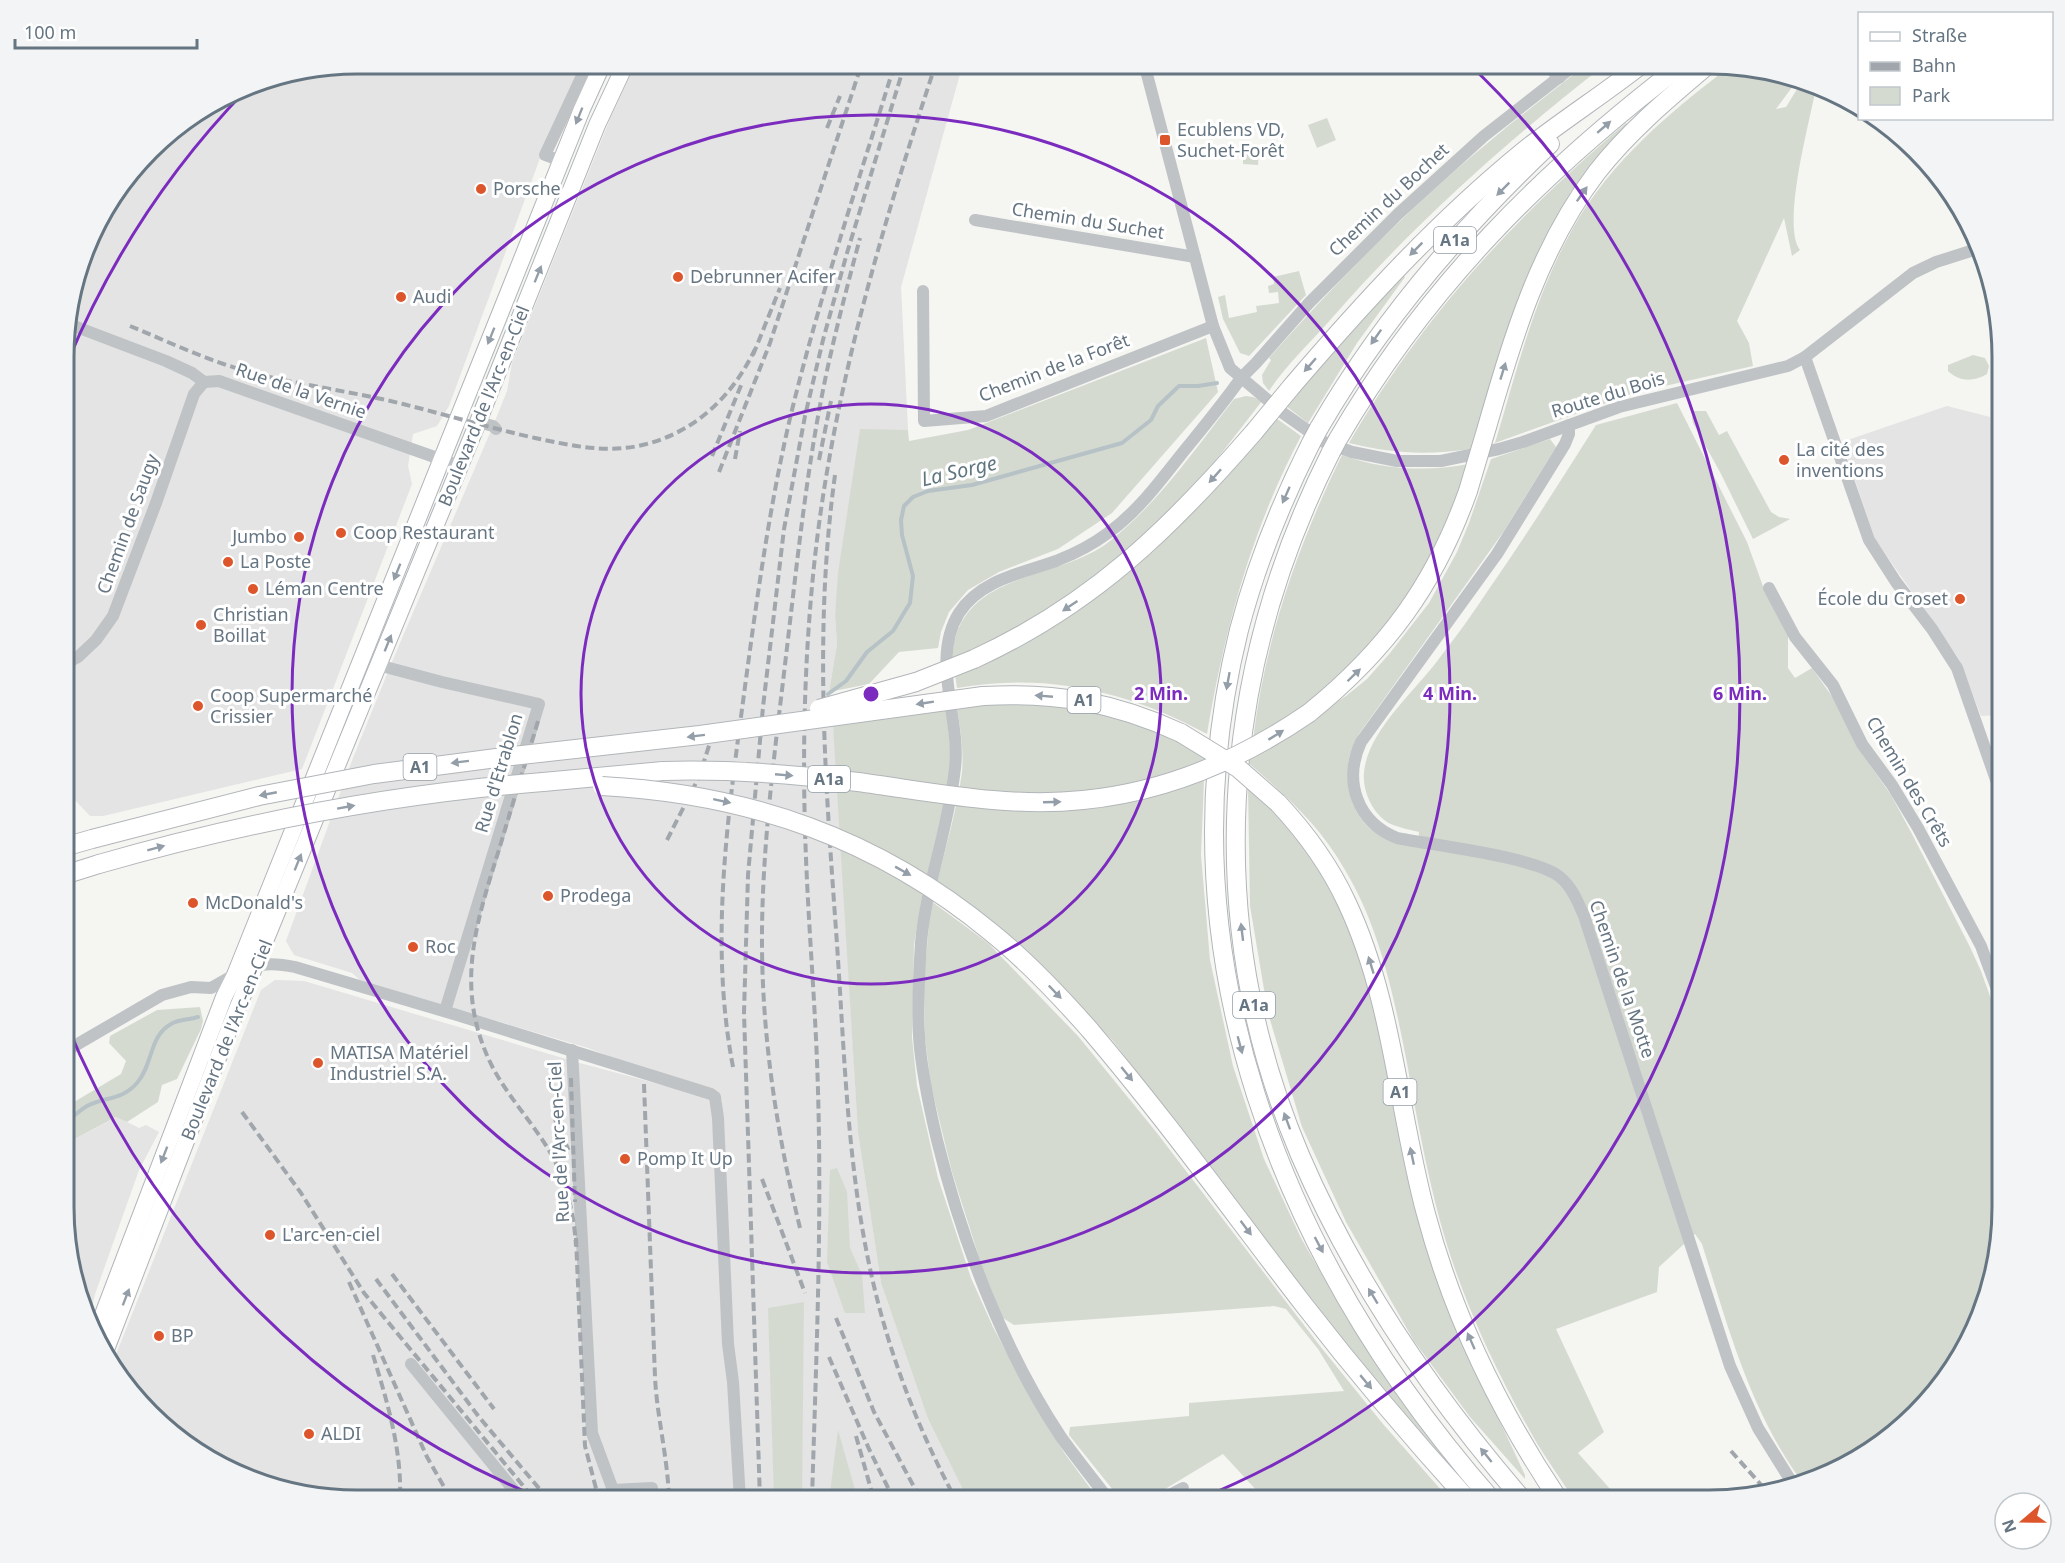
<svg xmlns="http://www.w3.org/2000/svg" width="2065" height="1563" font-family="'Noto Sans',sans-serif">
<style>
.built{fill:#e3e4e3}
.green{fill:#d5dad1}
.lines{fill:none;stroke-linecap:round;stroke-linejoin:round}
.stream{stroke:#b7c2c7;stroke-width:4}
.major-casing{stroke:#b0b5b9;stroke-width:18}
.highway-casing{stroke:#b2b6b9;stroke-width:20}
.minor{stroke:#bfc3c6;stroke-width:12}
.major{stroke:#fff;stroke-width:16}
.highway{stroke:#fff;stroke-width:18}
.rail{stroke:#a0a6ab;stroke-width:4;stroke-dasharray:9 4.5;stroke-linecap:butt}
.highway-bridge-casing{stroke:#b2b6b9;stroke-width:20;stroke-linecap:butt}
.highway-bridge{stroke:#fff;stroke-width:18}
.oneway{fill:#939ea8}
.ring{fill:none;stroke:#7b2cbf;stroke-width:3}
.poi-dot{fill:#dd552a;stroke:#fff;stroke-width:2}
.labels{text-anchor:middle;stroke-width:6;stroke-linejoin:round;paint-order:stroke}
.shield{fill:#fff;stroke:#939ea8;stroke-width:1.5}
.shield-label{font-size:16px;font-weight:bold;fill:#657582}
.poi-label{font-size:18px;fill:#657582;stroke:#fff;text-anchor:start}
.street-label{font-size:18px;fill:#657582;stroke:#fff}
.water-label{font-size:20px;font-style:italic;fill:#61777f;stroke:#fff}
.rim{fill:none;stroke:#657582;stroke-width:3}
.centre{fill:#7b2cbf;stroke:#fff;stroke-width:3}
.ring-label{font-size:18px;text-anchor:middle;font-weight:bold;fill:#7b2cbf;stroke:#fff;stroke-width:6;stroke-linejoin:round;paint-order:stroke}
</style>
<rect width="100%" height="100%" fill="#f5f5f2"/>
<g class="built">
<path d="M357 63H582L547 139 449 406 437 426 413 434 408 466 412 484 302 769 103 816H90L72 797 65 796 66 318 102 210 163 136 262 79Z"/>
<path d="M636 63H963L901 287 908 430H860L835 616 837 644 829 692 836 753 858 1133 881 1283 928 1419 968 1500 338 1499 245 1478 163 1427 113 1362 261 990 275 980 304 981 576 1062 726 1102 588 1048 360 980 352 973 294 955 286 941 353 758 394 657 493 426 507 391 512 363 610 119Z"/>
<path d="M1947 406 1990 417 2002 534V715L1981 716 1959 659 1875 539 1842 442Z"/>
<path d="M117 1117 139 1128 146 1125 159 1132 139 1170 95 1294 89 1319 64 1226V1147L67 1143Z"/>
</g>
<g class="green">
<path d="M1586 64H1606C1507 141 1414 224 1332 318 1312 341 1285 366 1269 391L1263 383 1262 375 1271 360 1269 358C1337 281 1411 206 1490 141 1522 114 1555 90 1586 64Z"/>
<path d="M1732 65 1795 79 1793 86 1776 109 1786 107 1802 81 1815 84 1816 88C1810 120 1781 226 1800 250L1792 256 1784 218 1737 321 1749 343 1753 366 1634 393 1495 443C1517 370 1535 295 1573 228 1611 161 1672 110 1732 65Z"/>
<path d="M1327 118 1336 140 1317 148 1308 125Z"/>
<path d="M1626 123 1628 125 1595 160 1570 193 1571 195C1520 271 1499 362 1472 449 1427 455 1393 454 1349 443 1424 315 1513 219 1626 123Z"/>
<path d="M1243 149 1259 150 1258 165 1243 164Z"/>
<path d="M1299 271 1306 295 1249 356 1240 353 1223 319 1218 297 1225 295 1229 318 1257 312 1256 306 1279 303 1278 292 1269 293 1268 286 1274 284 1273 277Z"/>
<path d="M1402 274 1405 277 1357 343 1308 423 1286 406Z"/>
<path d="M1206 338 1218 392 1112 513 1058 549 999 572 968 590 949 612 941 632 938 648 899 652 869 684 829 692 837 644 835 616 838 573 860 429 908 430 909 441 968 430Z"/>
<path d="M1973 355 1985 358 1989 366 1987 374C1974 382 1959 382 1948 371V365Z"/>
<path d="M1246 396 1253 397 1262 401C1247 420 1232 440 1217 459 1149 541 1050 618 952 659 957 569 1057 583 1110 541 1159 502 1196 448 1234 399Z"/>
<path d="M1677 403 1747 542 1764 589 1788 635V668L1795 678 1812 668 1838 705 1856 745 1891 795 1912 834 1970 947 1981 971 2001 1027V1226L1980 1319 1929 1400 1838 1470 1800 1479C1750 1410 1727 1324 1702 1244L1695 1234 1659 1267 1657 1292 1556 1329 1604 1432 1578 1453 1620 1500H1574C1560 1477 1543 1455 1530 1431 1497 1373 1467 1309 1447 1245 1429 1186 1418 1124 1407 1063 1394 997 1380 928 1345 870 1320 825 1283 793 1245 760L1346 696 1367 679 1390 653 1429 603 1457 552 1469 523 1491 459 1550 439 1556 447 1504 531 1359 734C1354 744 1349 754 1348 765 1345 787 1354 819 1374 831 1386 838 1404 841 1418 846L1419 832C1411 830 1401 828 1393 825 1374 817 1362 792 1364 772 1368 731 1414 692 1438 660 1456 637 1473 613 1489 589 1526 536 1561 480 1596 425Z"/>
<path d="M1694 411H1706L1719 435 1727 431 1771 512 1779 517 1790 519 1753 539 1721 474 1693 423 1692 418Z"/>
<path d="M1276 418 1301 436C1251 531 1225 628 1207 734 1129 691 1045 672 957 688L955 675C1021 648 1083 612 1138 565 1189 521 1232 468 1276 418Z"/>
<path d="M1342 455C1384 470 1425 472 1469 464 1443 548 1398 624 1331 683 1307 705 1280 722 1253 740 1265 639 1298 545 1342 455Z"/>
<path d="M1014 703C1031 704 1048 704 1065 706 1115 710 1162 732 1205 755L1201 855 1210 960 1233 1066 1264 1159 1301 1238 1346 1317 1407 1409 1465 1483 1463 1484 1401 1414 1294 1281 1178 1125 1113 1041 1053 979 937 882C946 846 957 809 962 772 964 750 960 728 957 707Z"/>
<path d="M946 708 951 755 949 782 921 902 914 945 912 1037 917 1086 938 1178 971 1278 993 1327 1030 1397 1065 1454 1099 1500H968L928 1419 881 1283 858 1133 833 726Z"/>
<path d="M1248 787C1268 806 1289 825 1305 848 1333 888 1350 931 1366 977L1480 1379 1525 1475V1479L1470 1417 1414 1341 1346 1222 1302 1127 1268 1013 1250 906Z"/>
<path d="M931 901 988 943 1078 1036 1157 1133 1320 1346 1383 1424 1450 1500H1245L1258 1492 1223 1454 1147 1500H1121L1069 1435 1070 1427 1189 1416V1403L1344 1391 1318 1349 1286 1309 1274 1306 1014 1325 1003 1318 984 1273 952 1172 931 1086 925 1038 924 980Z"/>
<path d="M200 1007 203 1021 201 1029 177 1079 162 1085 158 1102 127 1122 116 1117 67 1143 64 1147V1108L121 1074 126 1061 109 1043 110 1036 157 1010Z"/>
<path d="M837 1168 847 1192 850 1248 862 1275 865 1313H845L827 1262 830 1170Z"/>
<path d="M804 1302 802 1500H774L768 1308Z"/>
<path d="M838 1430 858 1500H829Z"/>
</g>
<g class="lines">
<g class="stream">
<path d="M828 694 846 681 867 652 893 631 910 603 913 576 902 535 901 520 904 506 913 497 928 491 972 485 1122 443 1151 420 1158 406 1179 386H1198L1217 383"/>
<path d="M64 1121C75 1117 78 1111 87 1106 106 1096 121 1101 137 1083 153 1065 149 1036 171 1024 179 1019 189 1020 198 1017"/>
</g>
<defs>
<g id="major">
<path d="M94 1338 224 997 235 975 582 109 603 63"/>
<path d="M105 1352 231 1024 478 422 597 125 626 63"/>
</g>
<g id="highway">
<path d="M1292 386C1364 302 1439 220 1525 150 1563 120 1604 94 1642 64"/>
<path d="M1487 427C1513 337 1539 248 1597 172 1629 131 1670 97 1709 64"/>
<path d="M1319 428C1381 321 1460 229 1550 144"/>
<path d="M1338 439C1428 285 1543 171 1683 64"/>
<path d="M1311 443C1281 503 1256 565 1239 630 1159 952 1280 1258 1492 1500"/>
<path d="M1331 452C1219 674 1202 925 1300 1155 1354 1281 1434 1397 1523 1500"/>
<path d="M974 659C1092 605 1170 529 1254 432"/>
<path d="M983 696C1055 692 1114 702 1181 733"/>
<path d="M1309 713C1387 650 1435 584 1468 491"/>
<path d="M543 782 663 771"/>
<path d="M1278 803C1306 833 1330 866 1347 903 1393 1001 1398 1111 1426 1214 1453 1316 1500 1412 1559 1500"/>
<path d="M64 847 92 839"/>
<path d="M64 875 99 864"/>
<path d="M1089 1029C1165 1118 1233 1213 1304 1305 1356 1372 1411 1437 1468 1500"/>
</g>
</defs>
<use href="#major" class="major-casing"/>
<use href="#highway" class="highway-casing"/>
<g class="minor">
<path d="M1144 63 1213 326 1230 368 1283 413 1324 442 1352 452 1397 461H1441L1499 449 1523 442 1619 407 1788 366 1805 357 1913 273 1936 262 1977 249"/>
<path d="M1547 64 1559 78"/>
<path d="M561 161 545 155 588 63"/>
<path d="M975 220 1195 257"/>
<path d="M923 291 924 421 986 416 1213 326"/>
<path d="M66 323 166 361 192 373 204 382 219 381 460 466"/>
<path d="M1805 357 1869 540 1896 582 1932 629 1957 668 2002 797"/>
<path d="M478 422 493 426 496 429"/>
<path d="M1569 425V434L1565 444 1497 554 1361 742C1343 781 1357 822 1397 838 1432 845 1536 857 1560 877 1572 887 1578 902 1584 916L1730 1366 1758 1428 1791 1481"/>
<path d="M1769 588 1795 637 1833 685 1862 744 1892 785 1918 828 1981 946 2002 1003"/>
<path d="M65 664 78 657 96 640 113 616 156 503 194 394 204 382"/>
<path d="M378 665 442 682 539 704 445 1011"/>
<path d="M250 968C264 962 281 964 295 967L457 1015 711 1094 715 1097 718 1118 728 1344 733 1382 740 1500"/>
<path d="M572 1050 592 1433 613 1490 652 1488"/>
<path d="M64 1052 162 995 191 987 211 988 234 975"/>
<path d="M411 1364 521 1499"/>
<path d="M1109 1500C1093 1479 1076 1458 1061 1437 1003 1350 962 1241 937 1140 929 1106 921 1070 919 1036 917 1005 919 974 921 943 926 884 949 827 955 768 961 718 930 660 959 613 980 580 1022 573 1056 561 1074 554 1092 545 1108 533 1137 512 1158 484 1180 456 1201 430 1222 405 1241 378L1256 363 1309 303 1398 214 1484 136 1576 64"/>
<path d="M1160 1500 1183 1488"/>
</g>
<use href="#major" class="major"/>
<use href="#highway" class="highway"/>
<g class="rail">
<path d="M827 128 840 96"/>
<path d="M130 326C171 343 213 363 257 374 305 386 355 392 403 404 447 415 490 428 535 438 569 445 602 453 638 446 692 435 732 398 755 349"/>
<path d="M753 355 780 288"/>
<path d="M712 456 742 383"/>
<path d="M735 459 740 431"/>
<path d="M819 460 831 401"/>
<path d="M719 472 770 343 862 63"/>
<path d="M835 475C814 627 825 778 836 930 844 1040 846 1151 868 1259 885 1343 915 1424 956 1500"/>
<path d="M538 721C526 762 513 802 501 843 477 921 452 988 493 1068 508 1096 530 1120 547 1147 565 1176 574 1211 576 1246"/>
<path d="M667 840 699 777 715 727"/>
<path d="M733 1067C711 952 725 838 740 724 754 620 767 516 791 414 820 295 859 180 895 63"/>
<path d="M571 1078 575 1202"/>
<path d="M644 1084 655 1377C657 1418 668 1458 669 1500"/>
<path d="M242 1112 301 1193 364 1293 534 1499"/>
<path d="M554 1117 569 1151"/>
<path d="M762 1179 805 1293"/>
<path d="M800 1228C776 1130 761 1031 762 930 763 833 777 735 788 639 798 554 807 469 824 385 834 336 847 287 860 238"/>
<path d="M576 1238 585 1446 599 1500"/>
<path d="M392 1274 494 1409"/>
<path d="M376 1279 479 1417 548 1499"/>
<path d="M349 1282 427 1457 451 1499"/>
<path d="M836 1318 874 1412 921 1500"/>
<path d="M373 1355C387 1401 402 1450 400 1499"/>
<path d="M829 1357 869 1449 894 1500"/>
<path d="M856 1436 874 1500"/>
<path d="M1731 1451 1763 1487"/>
<path d="M760 1500 744 1013 748 875 763 707 784 529 805 416 823 340 847 253 905 63"/>
<path d="M812 1500C816 1363 822 1227 818 1091 816 1013 809 935 806 858 802 761 804 662 814 566 832 394 882 227 936 63"/>
</g>
<defs>
<g id="highway-bridge">
<path d="M1254 432 1292 386"/>
<path d="M1311 443 1319 428"/>
<path d="M1331 452 1338 439"/>
<path d="M1468 491 1487 427"/>
<path d="M819 709 916 682 974 659"/>
<path d="M1181 733 1238 768 1278 803"/>
<path d="M663 771C728 769 793 774 858 782 933 792 1007 808 1083 800 1166 792 1242 759 1309 713"/>
<path d="M602 786C749 794 877 838 992 933 1028 962 1059 995 1089 1029"/>
<path d="M92 839 259 796 374 774 504 757 700 735 983 696"/>
<path d="M99 864C245 822 393 794 543 782"/>
</g>
</defs>
<use href="#highway-bridge" class="highway-bridge-casing"/>
<use href="#highway-bridge" class="highway-bridge"/>
</g>
<defs><path id="oneway-solid" d="M-6-.8H1V-3.2L6.5 0L1 3.2V.8H-6Z" transform="scale(1.5)"/></defs>
<g class="oneway">
<use href="#oneway-solid" transform="translate(579 116) rotate(112)"/>
<use href="#oneway-solid" transform="translate(1604 127) rotate(-41)"/>
<use href="#oneway-solid" transform="translate(1503 189) rotate(135)"/>
<use href="#oneway-solid" transform="translate(1582 194) rotate(-55)"/>
<use href="#oneway-solid" transform="translate(1416 249) rotate(135)"/>
<use href="#oneway-solid" transform="translate(538 274) rotate(-68)"/>
<use href="#oneway-solid" transform="translate(491 336) rotate(112)"/>
<use href="#oneway-solid" transform="translate(1376 337) rotate(125)"/>
<use href="#oneway-solid" transform="translate(1310 365) rotate(131)"/>
<use href="#oneway-solid" transform="translate(1503 371) rotate(-73)"/>
<use href="#oneway-solid" transform="translate(1215 476) rotate(132)"/>
<use href="#oneway-solid" transform="translate(1286 495) rotate(114)"/>
<use href="#oneway-solid" transform="translate(397 572) rotate(112)"/>
<use href="#oneway-solid" transform="translate(1070 606) rotate(146)"/>
<use href="#oneway-solid" transform="translate(388 643) rotate(-68)"/>
<use href="#oneway-solid" transform="translate(1354 675) rotate(-44)"/>
<use href="#oneway-solid" transform="translate(1228 681) rotate(100)"/>
<use href="#oneway-solid" transform="translate(1044 696) rotate(-175)"/>
<use href="#oneway-solid" transform="translate(925 703) rotate(171)"/>
<use href="#oneway-solid" transform="translate(1276 735) rotate(-32)"/>
<use href="#oneway-solid" transform="translate(696 736) rotate(173)"/>
<use href="#oneway-solid" transform="translate(460 762) rotate(173)"/>
<use href="#oneway-solid" transform="translate(784 775) rotate(5)"/>
<use href="#oneway-solid" transform="translate(268 794) rotate(169)"/>
<use href="#oneway-solid" transform="translate(722 801) rotate(12)"/>
<use href="#oneway-solid" transform="translate(1052 802) rotate(-2)"/>
<use href="#oneway-solid" transform="translate(346 807) rotate(-10)"/>
<use href="#oneway-solid" transform="translate(156 848) rotate(-15)"/>
<use href="#oneway-solid" transform="translate(298 862) rotate(-68)"/>
<use href="#oneway-solid" transform="translate(903 871) rotate(29)"/>
<use href="#oneway-solid" transform="translate(1242 932) rotate(-97)"/>
<use href="#oneway-solid" transform="translate(1371 965) rotate(-107)"/>
<use href="#oneway-solid" transform="translate(1055 992) rotate(46)"/>
<use href="#oneway-solid" transform="translate(1240 1045) rotate(75)"/>
<use href="#oneway-solid" transform="translate(1127 1074) rotate(51)"/>
<use href="#oneway-solid" transform="translate(1287 1121) rotate(-110)"/>
<use href="#oneway-solid" transform="translate(164 1155) rotate(111)"/>
<use href="#oneway-solid" transform="translate(1412 1156) rotate(-102)"/>
<use href="#oneway-solid" transform="translate(1246 1228) rotate(53)"/>
<use href="#oneway-solid" transform="translate(1319 1245) rotate(62)"/>
<use href="#oneway-solid" transform="translate(1373 1296) rotate(-121)"/>
<use href="#oneway-solid" transform="translate(126 1297) rotate(-69)"/>
<use href="#oneway-solid" transform="translate(1471 1341) rotate(-114)"/>
<use href="#oneway-solid" transform="translate(1366 1382) rotate(50)"/>
<use href="#oneway-solid" transform="translate(1486 1455) rotate(-129)"/>
</g>
<g class="ring">
<circle cx="871" cy="694" r="290"/>
<circle cx="871" cy="694" r="579"/>
<path d="M538 1497A869 869 0 0 1 65 1020M68 361A869 869 0 0 1 246 90M1469 64A869 869 0 0 1 1197 1500"/>
</g>
<g class="poi-dot">
<rect x="1159" y="134" width="12" height="12" rx="3"/>
<circle cx="481" cy="189" r="6"/>
<circle cx="678" cy="277" r="6"/>
<circle cx="401" cy="297" r="6"/>
<circle cx="1784" cy="460" r="6"/>
<circle cx="341" cy="533" r="6"/>
<circle cx="299" cy="537" r="6"/>
<circle cx="228" cy="562" r="6"/>
<circle cx="253" cy="589" r="6"/>
<circle cx="1960" cy="599" r="6"/>
<circle cx="201" cy="625" r="6"/>
<circle cx="198" cy="706" r="6"/>
<circle cx="548" cy="896" r="6"/>
<circle cx="193" cy="903" r="6"/>
<circle cx="413" cy="947" r="6"/>
<circle cx="318" cy="1063" r="6"/>
<circle cx="625" cy="1159" r="6"/>
<circle cx="270" cy="1235" r="6"/>
<circle cx="159" cy="1336" r="6"/>
<circle cx="309" cy="1434" r="6"/>
</g>
<g class="labels">
<g class="shield">
<rect x="1434" y="227" width="42" height="26" rx="4.5"/>
<rect x="1067.5" y="687" width="33" height="26" rx="4.5"/>
<rect x="403.5" y="754" width="33" height="26" rx="4.5"/>
<rect x="808" y="766" width="42" height="26" rx="4.5"/>
<rect x="1233" y="992" width="42" height="26" rx="4.5"/>
<rect x="1383.5" y="1079" width="33" height="26" rx="4.5"/>
</g>
<g class="shield-label">
<text x="1455" y="246">A1a</text>
<text x="1084" y="706">A1</text>
<text x="420" y="773">A1</text>
<text x="829" y="785">A1a</text>
<text x="1254" y="1011">A1a</text>
<text x="1400" y="1098">A1</text>
</g>
<g class="poi-label">
<text x="1177" y="136">Ecublens VD,<tspan x="1177" dy="21">Suchet-Forêt</tspan></text>
<text x="493" y="195">Porsche</text>
<text x="690" y="283">Debrunner Acifer</text>
<text x="413" y="303">Audi</text>
<text x="1796" y="456">La cité des<tspan x="1796" dy="21">inventions</tspan></text>
<text x="353" y="539">Coop Restaurant</text>
<text x="287" y="543" text-anchor="end">Jumbo</text>
<text x="240" y="568">La Poste</text>
<text x="265" y="595">Léman Centre</text>
<text x="1948" y="605" text-anchor="end">École du Croset</text>
<text x="213" y="621">Christian<tspan x="213" dy="21">Boillat</tspan></text>
<text x="210" y="702">Coop Supermarché<tspan x="210" dy="21">Crissier</tspan></text>
<text x="560" y="902">Prodega</text>
<text x="205" y="909">McDonald's</text>
<text x="425" y="953">Roc</text>
<text x="330" y="1059">MATISA Matériel<tspan x="330" dy="21">Industriel S.A.</tspan></text>
<text x="637" y="1165">Pomp It Up</text>
<text x="282" y="1241">L'arc-en-ciel</text>
<text x="171" y="1342">BP</text>
<text x="321" y="1440">ALDI</text>
</g>
<g class="street-label">
<text transform="translate(1389 200) rotate(-43)" y="6">Chemin du Bochet</text>
<text transform="translate(1088 221) rotate(9)" y="6">Chemin du Suchet</text>
<text transform="translate(1054 368) rotate(-21)" y="6">Chemin de la Forêt</text>
<text transform="translate(301 391) rotate(19)" y="6">Rue de la Vernie</text>
<text transform="translate(1608 395) rotate(-17)" y="6">Route du Bois</text>
<text transform="translate(484 406) rotate(-68)" y="6">Boulevard de l'Arc-en-Ciel</text>
<text transform="translate(128 524) rotate(-70)" y="6">Chemin de Saugy</text>
<text transform="translate(499 773) rotate(-73)" y="6">Rue d'Etrablon</text>
<text transform="translate(1909 782) rotate(59)" y="6">Chemin des Crêts</text>
<text transform="translate(1622 979) rotate(71)" y="6">Chemin de la Motte</text>
<text transform="translate(227 1040) rotate(-68)" y="6">Boulevard de l'Arc-en-Ciel</text>
<text transform="translate(559 1142) rotate(-93)" y="6">Rue de l'Arc-en-Ciel</text>
</g>
<g class="water-label">
<text transform="translate(959 471) rotate(-13)" y="7">La Sorge</text>
</g>
</g>
<path d="M0 0H2065V1563H0ZM357 74H1709A283 283 0 0 1 1992 357V1207A283 283 0 0 1 1709 1490H357A283 283 0 0 1 74 1207V357A283 283 0 0 1 357 74Z" fill="#f3f4f5" fill-rule="evenodd"/>
<path class="rim" d="M357 74H1709A283 283 0 0 1 1992 357V1207A283 283 0 0 1 1709 1490H357A283 283 0 0 1 74 1207V357A283 283 0 0 1 357 74Z"/>
<circle cx="871" cy="694" r="9" class="centre"/>
<g class="ring-label">
<text x="1161" y="700">2 Min.</text>
<text x="1450" y="700">4 Min.</text>
<text x="1740" y="700">6 Min.</text>
</g>
<rect x="1858" y="12" width="195" height="108" fill="#ffffff" stroke="#c1c8cd" stroke-width="1.5"/>
<rect x="1870" y="32" width="30" height="9" fill="#ffffff" stroke="#c1c8cd" stroke-width="1.5"/>
<text x="1912" y="42" font-size="18" fill="#657582">Straße</text>
<rect x="1870" y="62" width="30" height="9" fill="#a0a6ab" stroke="#c1c8cd" stroke-width="1.5"/>
<text x="1912" y="72" font-size="18" fill="#657582">Bahn</text>
<rect x="1870" y="87" width="30" height="18" fill="#d5dad1" stroke="#c1c8cd" stroke-width="1.5"/>
<text x="1912" y="102" font-size="18" fill="#657582">Park</text>
<g transform="translate(2023 1521) rotate(250)"><circle r="28" fill="#ffffff" stroke="#c1c8cd" stroke-width="1.5"/>
<path d="M0-4.5L10 22L0 15L-10 22Z" fill="#dd552a"/>
<text y="-9" font-size="16" font-weight="bold" text-anchor="middle" fill="#657582">N</text>
</g>
<path d="M15 39v9h182v-9" fill="none" stroke="#657582" stroke-width="3"/>
<text x="24" y="39" font-size="18" fill="#657582" stroke="#ffffff" stroke-width="4.5" paint-order="stroke">100 m</text>
</svg>
